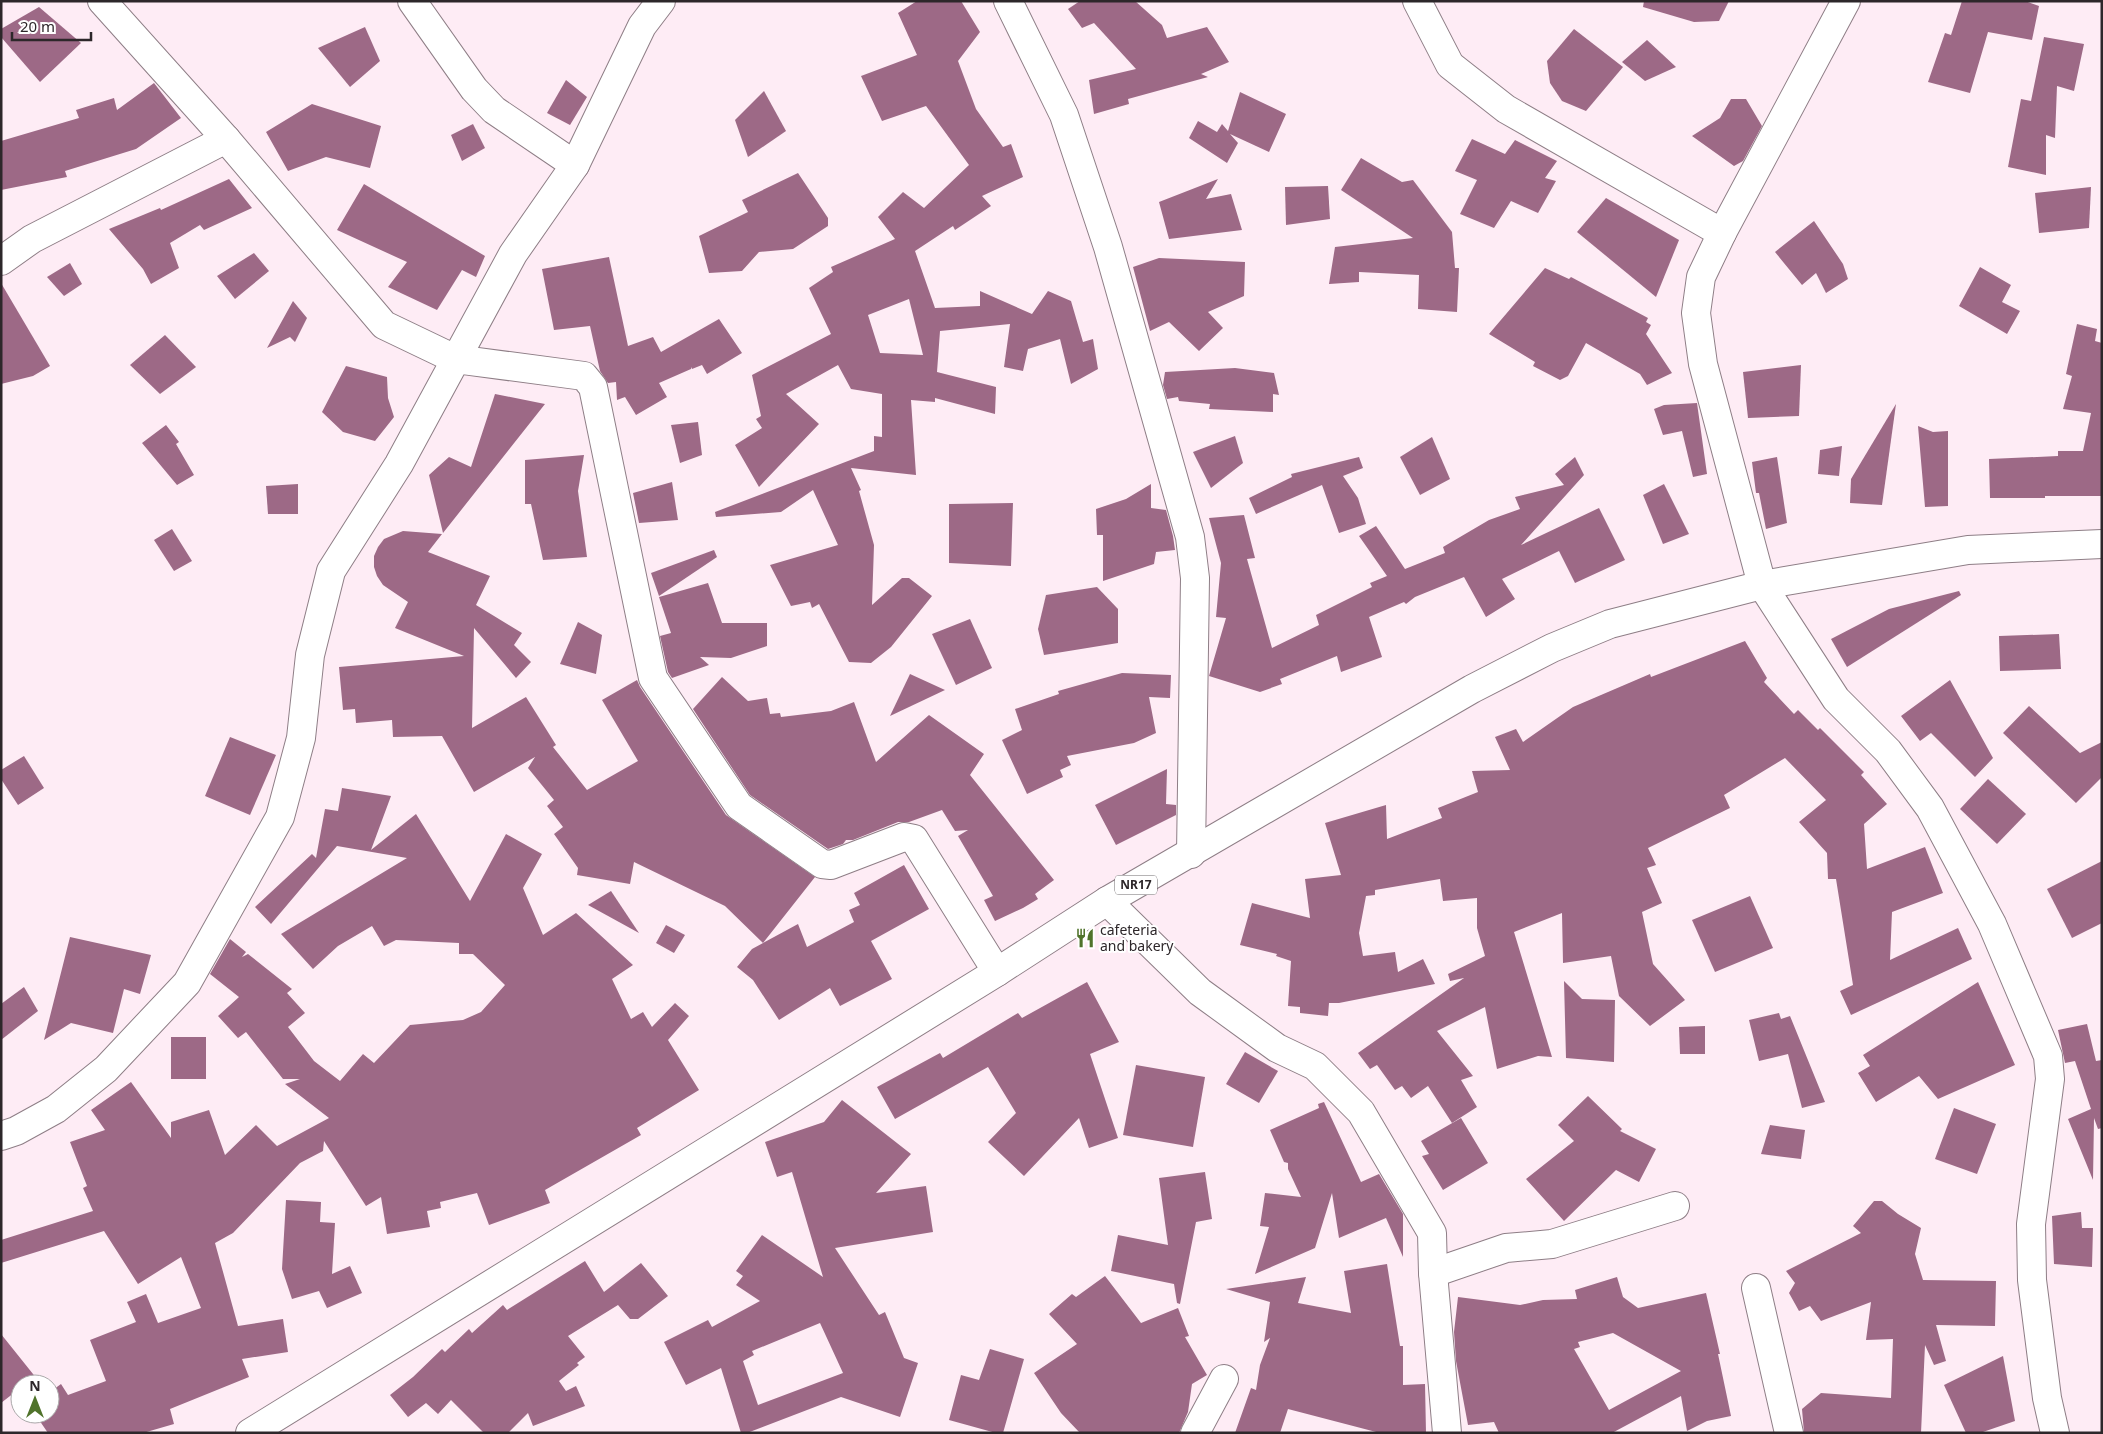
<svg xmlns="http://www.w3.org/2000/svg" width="2103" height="1434" font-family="'Noto Sans',sans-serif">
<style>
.building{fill:#9d6986;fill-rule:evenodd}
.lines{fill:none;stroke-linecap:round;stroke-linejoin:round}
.minor-casing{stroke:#8e7e86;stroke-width:30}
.primary-casing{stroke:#8e7e86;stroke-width:30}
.minor{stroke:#fff;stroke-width:28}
.primary{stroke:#fff;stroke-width:28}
.labels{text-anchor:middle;stroke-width:4;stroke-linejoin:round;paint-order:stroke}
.shield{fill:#fff;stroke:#6c686a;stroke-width:1}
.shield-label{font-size:12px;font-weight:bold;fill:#2d272a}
.poi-label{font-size:14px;fill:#2d272a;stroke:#fff;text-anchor:start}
</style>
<rect width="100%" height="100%" fill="#feecf5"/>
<g class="building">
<path d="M917 1H961L980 32 958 61 976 109 1003 147 1011 144 1023 177 982 196 991 206 955 230 953 226 915 251 935 308 980 306V291L1032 314 1048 291 1071 301 1083 342 1093 339 1098 369 1071 384 1060 339 1028 349 1023 371 1004 367 1010 324 940 331 937 372 996 387 995 414 935 398V402L911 400 916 475 851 468 861 490 859 491 874 545 872 605 902 578H909L932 596 891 647 871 663 849 662 819 604 812 608 810 602 791 606 770 565 838 545 813 490 781 512 716 517 715 512 874 451V436L882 437V394L851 389 838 365 786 394 819 424 759 487 735 445 762 428 756 419 761 416 752 375 831 334 809 288 833 272 831 267 895 239 878 217 903 192 924 208 969 165 926 106 882 121 861 76 917 55 898 13ZM909 299 923 355 880 353 868 315Z"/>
<path d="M1080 1H1135L1162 25 1167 38 1207 27 1229 62 1201 74 1208 77 1128 99 1129 104 1094 114 1089 80 1136 69 1094 23 1082 28 1068 9Z"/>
<path d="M1644 1H1729L1719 21 1694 22 1643 7Z"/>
<path d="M1962 1H2025L2039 6 2032 40 1988 32 1970 93 1928 82 1945 33 1951 35Z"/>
<path d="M39 7 81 43 40 82 1 37V29Z"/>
<path d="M365 27 380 61 350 87 318 48Z"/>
<path d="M1574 29 1623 67 1586 111 1562 101 1550 83 1547 61Z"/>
<path d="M2044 37 2084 44 2074 91 2057 86 2055 138 2046 135V175L2008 167 2021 99 2031 101Z"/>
<path d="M1647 40 1676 67 1645 81 1622 62Z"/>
<path d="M566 80 587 97 570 125 547 113Z"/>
<path d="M154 83 181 118 136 149 65 171 67 177 1 190V141L79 118 76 110 114 98 117 110Z"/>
<path d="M764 91 786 131 748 157 735 120Z"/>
<path d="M1240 92 1286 114 1269 152 1230 134 1238 143 1227 163 1189 138 1198 121 1217 132 1222 124 1228 131Z"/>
<path d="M1731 99H1746L1762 126 1743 161 1734 166 1692 136 1720 118Z"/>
<path d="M312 104 381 126 370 168 326 157 288 171 266 132Z"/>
<path d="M473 124 485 148 462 161 451 135Z"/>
<path d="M1472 139 1505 154 1515 140 1557 161 1545 178 1556 181 1538 213 1511 201 1494 228 1460 214 1477 180 1455 171Z"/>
<path d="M1361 158 1402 182 1413 180 1452 232 1455 268H1459L1457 312 1418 309 1419 275 1359 272V282L1329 284 1335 247 1413 238 1341 190Z"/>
<path d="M798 173 828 218V226L793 249 759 252 742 271 709 273 699 236 748 212 742 200Z"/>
<path d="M229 179 252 208 204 230 200 225 170 243 179 268 151 284 143 269 109 229 160 208 161 210Z"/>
<path d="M1218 179 1206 199 1231 194 1242 230 1169 239 1159 202Z"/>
<path d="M364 184 485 256 476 277 462 270 437 310 388 287 407 262 337 230Z"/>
<path d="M1328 186 1330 219 1286 225 1285 187Z"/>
<path d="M2091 187 2089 228 2039 233 2035 193Z"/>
<path d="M1606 198 1679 240 1656 297 1577 232Z"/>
<path d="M1814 221 1843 264 1848 279 1826 293 1816 273 1802 285 1775 252Z"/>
<path d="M254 253 269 271 235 299 217 276Z"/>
<path d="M609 257 628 346 653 337 661 352 719 319 742 353 707 374 702 365 692 369 691 367V369L659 383 667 397 636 415 625 397 617 400 616 382 608 383 600 371 590 326 554 330 542 269Z"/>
<path d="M1159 258 1245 262 1244 296 1208 312 1223 328 1199 351 1169 322 1150 331 1133 267Z"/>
<path d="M70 263 82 284 64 296 47 277Z"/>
<path d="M1980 267 2011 285 2002 302 2020 311 2007 334 1959 306Z"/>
<path d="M1545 268 1569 279 1571 277 1648 318 1646 322 1651 325 1646 334 1672 373 1647 385 1640 374 1586 343 1568 376 1560 380 1533 366 1535 362 1489 334Z"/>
<path d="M1 283 50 366 33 376 1 384Z"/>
<path d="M293 301 307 318 295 342 290 337 267 348Z"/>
<path d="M2077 324 2097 329 2095 341 2102 343V496H2045V498H1990L1989 459 2058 456V451H2083L2091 413 2063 409 2072 376 2066 374Z"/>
<path d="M165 335 196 367 160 394 130 365Z"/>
<path d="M1801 365 1799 416 1748 418 1743 372Z"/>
<path d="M346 366 387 377 388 398 394 417 375 441 343 432 322 412Z"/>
<path d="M1235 368 1274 373 1279 395 1273 394V412L1209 409 1210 404 1179 401 1178 397 1167 399 1163 385 1165 372Z"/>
<path d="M495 394 545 404 443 533 429 475 449 457 471 467Z"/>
<path d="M1697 403 1707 474 1693 477 1682 431 1663 435 1654 409 1664 405Z"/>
<path d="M1896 404 1882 505 1850 503 1851 479Z"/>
<path d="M698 422 702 455 680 463 671 425Z"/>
<path d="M166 425 179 442 176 444 194 475 177 485 142 443Z"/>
<path d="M1918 426 1933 432 1948 431V506L1925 507Z"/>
<path d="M1235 436 1243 463 1211 488 1193 452Z"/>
<path d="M1432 437 1450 479 1420 495 1400 457Z"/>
<path d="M1842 446 1839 476 1818 474 1820 450Z"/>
<path d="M584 455 578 491 587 557 543 560 531 504H525V460Z"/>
<path d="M1359 457 1363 468 1343 476 1358 498 1366 524 1339 533 1322 485 1256 514 1249 498 1292 477 1291 474Z"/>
<path d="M1575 457 1584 475 1521 545 1599 508 1625 560 1575 583 1559 551 1502 579 1515 599 1486 617 1464 577 1415 597 1406 604 1404 602 1369 617 1382 657 1341 672 1337 656 1280 679 1282 684 1260 692 1209 676 1226 618 1216 617 1221 563 1209 518 1244 515 1255 558 1247 559 1272 648 1319 625 1316 615 1372 587 1370 583 1387 576 1359 536 1376 526 1405 569 1445 553 1443 547 1489 520 1520 509 1515 497 1564 485 1555 474Z"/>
<path d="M1777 457 1787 523 1766 529 1759 493H1756L1752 462Z"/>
<path d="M672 482 678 520 639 523 633 493Z"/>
<path d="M298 484V514H268L266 486Z"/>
<path d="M1151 484V508L1166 510 1173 536 1175 550 1156 552 1154 564 1103 581V535H1097L1096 509 1126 499Z"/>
<path d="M1664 484 1689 534 1663 544 1643 495Z"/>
<path d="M1013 503 1011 566 949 563V504Z"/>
<path d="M172 529 192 561 174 571 154 540Z"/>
<path d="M403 531 442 534 428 552 490 576 476 605 522 633 514 645 531 662 516 678 474 628 472 728 526 697 556 745 553 747 587 790 638 761 602 700 637 680 640 687 726 815 815 877 763 943 725 906 634 862 630 884 577 875 578 868 554 834 563 827 547 806 554 800 528 768 535 757 474 792 442 736 393 737 392 720 356 723 355 709 343 710 339 667 464 656 395 628 408 602 383 585 377 576 374 567V556L378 547 384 539Z"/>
<path d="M714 550 717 557 659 596 651 573Z"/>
<path d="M708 583 722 623H767V646L731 658 700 657 709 665 672 678 668 672 660 636 671 633 659 597Z"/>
<path d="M1097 587 1118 609V643L1044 655 1038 629 1046 595Z"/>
<path d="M1959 591 1961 595 1847 667 1831 639 1889 609Z"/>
<path d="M970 619 992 668 956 685 932 634Z"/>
<path d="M578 622 602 635 596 674 560 664Z"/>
<path d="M2059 634 2061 669 2000 671 1999 636Z"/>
<path d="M1745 641 1767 678 1764 682 1794 714 1798 710 1818 730 1820 728 1864 772 1861 775 1887 804 1864 824 1867 869 1925 847 1943 893 1892 912 1890 960 1958 928 1972 959 1851 1015 1840 991 1853 985 1836 879H1828L1827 853 1799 822 1826 800 1785 758 1724 795 1730 808 1648 848 1656 865 1647 868 1662 903 1642 912 1653 964 1685 1000 1650 1026 1619 996 1611 956 1563 963 1562 913 1514 932 1552 1057 1538 1056 1497 1069 1485 1007 1437 1031 1473 1076 1461 1080 1477 1107 1452 1123 1428 1086 1411 1098 1402 1086 1395 1090 1377 1065 1370 1069 1358 1053 1464 978 1450 981 1448 974 1485 956 1477 928V898L1443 901 1440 879 1375 890V895L1366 896 1359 933 1363 956 1395 952 1398 972 1423 959 1435 984 1339 1003H1329L1328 1016 1300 1013V1007L1288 1006 1291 961 1276 956 1277 954 1240 945 1252 903 1310 918 1305 879 1341 875 1325 823 1386 805 1387 839 1442 818 1438 808 1478 792 1472 771 1510 770 1495 737 1516 729 1523 742 1573 707 1650 674 1651 677Z"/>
<path d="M1122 673 1171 675 1170 698 1149 697 1156 733 1134 743 1067 756 1071 765 1060 770 1063 777 1027 794 1002 740 1022 730 1015 709 1059 694 1058 691Z"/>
<path d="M910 674 945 690 890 716Z"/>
<path d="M722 677 748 701 767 698 770 714 780 713 781 717 831 711 854 702 876 762 929 715 984 754 970 775 1054 880 1035 894 1038 899 1023 908 995 921 984 900 993 896 958 836 968 830 955 831 942 810 909 822H898L853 840H846L843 844 828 849 750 795 693 709Z"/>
<path d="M1950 680 1993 758 1975 777 1931 733 1920 741 1901 716Z"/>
<path d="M2029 706 2080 753 2102 742V777L2076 803 2003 733Z"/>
<path d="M230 737 276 755 250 815 205 796Z"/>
<path d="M24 756 44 788 18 805 1 779V770Z"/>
<path d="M1167 769 1166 804 1176 805V815L1116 845 1095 805Z"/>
<path d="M1988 779 2026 814 1997 844 1960 809Z"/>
<path d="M342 788 391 796 371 850 416 814 470 901 506 834 542 854 523 888 543 935 576 913 633 965 612 979 631 1019 643 1012 652 1027 675 1003 689 1016 668 1040 699 1090 637 1128 641 1135 545 1190 550 1203 489 1225 477 1193 440 1202 441 1208 427 1211 430 1227 387 1234 381 1197 366 1206 324 1141 323 1151 300 1163 233 1233 215 1243 238 1326 283 1319 288 1352 242 1359 249 1377 170 1409 174 1424 143 1433H48L35 1414H50V1392L61 1384 68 1395 106 1381 90 1340 136 1322 127 1302 146 1294 158 1323 201 1308 181 1257 138 1284 104 1231 1 1263V1240L93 1211 83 1188 87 1186 70 1142 105 1130 91 1110 131 1082 171 1138V1122L209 1110 225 1155 256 1125 277 1146 329 1118 285 1084 300 1079H283L246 1032 238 1038 218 1016 239 997 210 974 230 939 246 952 242 957 248 954 292 989 287 993 305 1013 288 1027 314 1061 340 1081 363 1054 374 1063 410 1025 463 1020 481 1012 505 985 473 954H459V943L396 940 384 946 372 926 338 946 313 969 281 934 407 858 337 846 271 924 255 907 312 854 316 858 325 809 338 811Z"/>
<path d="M2102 861V923L2072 938 2047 889Z"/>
<path d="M904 865 929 909 871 941 892 979 840 1006 830 988 779 1020 753 980 737 967 752 949 798 924 807 947 854 922 849 910 860 905 854 893Z"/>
<path d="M611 891 639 933 588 905Z"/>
<path d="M1750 896 1773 948 1715 972 1692 920Z"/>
<path d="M666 925 685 935 674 953 656 943Z"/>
<path d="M70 937 151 955 140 994 124 989 113 1033 71 1023 44 1040Z"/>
<path d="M1564 981 1582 999 1615 1000 1614 1062 1566 1058Z"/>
<path d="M1087 982 1119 1042 1090 1054 1118 1138 1089 1148 1079 1118 1024 1176 988 1142 1016 1113 988 1067 895 1119 877 1087 940 1053 943 1058 1018 1013 1022 1018Z"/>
<path d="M1978 982 2015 1065 1938 1099 1919 1076 1876 1102 1858 1073 1870 1066 1863 1055Z"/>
<path d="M24 987 38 1011 1 1040V1004Z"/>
<path d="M1779 1013 1781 1019 1790 1016 1825 1102 1802 1108 1788 1054 1759 1061 1749 1020Z"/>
<path d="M2087 1024 2096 1061 2102 1060V1128L2098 1129 2094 1118 2093 1180 2068 1119 2091 1109 2075 1061 2065 1063 2058 1030Z"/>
<path d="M1705 1026V1054H1680L1679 1027Z"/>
<rect x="171" y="1037" width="35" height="42"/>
<path d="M1245 1052 1278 1071 1259 1103 1226 1084Z"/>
<path d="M1136 1065 1205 1077 1193 1147 1123 1135Z"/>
<path d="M1588 1096 1622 1129 1620 1131 1656 1149 1639 1182 1616 1170 1564 1221 1526 1179 1574 1141 1558 1125Z"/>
<path d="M842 1100 911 1154 876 1193 926 1186 933 1232 835 1248 879 1315 885 1312 904 1358 918 1363 900 1417 841 1397 747 1433H741L721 1368 686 1385 664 1342 708 1320 712 1327 760 1301 736 1285 743 1276 736 1271 762 1235 823 1277 792 1172 777 1177 765 1142 824 1122ZM820 1323 843 1373 758 1405 743 1361 754 1355 752 1351Z"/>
<path d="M1324 1102 1361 1182 1379 1174 1403 1214V1257L1386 1218 1339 1238 1332 1193 1315 1248 1255 1274 1269 1227 1260 1226 1265 1193 1301 1197 1288 1169V1163L1284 1162 1270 1130 1319 1108 1318 1104Z"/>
<path d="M1954 1108 1996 1124 1977 1174 1935 1159Z"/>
<path d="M1461 1118 1488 1163 1443 1190 1422 1156 1429 1154 1421 1141Z"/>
<path d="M1770 1125 1805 1130 1801 1159 1761 1154Z"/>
<path d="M1205 1172 1212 1219 1196 1222 1180 1304 1177 1303 1174 1284 1111 1271 1118 1235 1168 1245 1159 1178Z"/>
<path d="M286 1200 321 1202 320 1222 335 1223 332 1274 350 1266 362 1293 327 1308 319 1291 292 1299 282 1269Z"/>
<path d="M1874 1201H1882L1898 1214 1921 1228 1915 1254 1923 1280 1996 1281 1995 1326 1936 1325 1946 1361 1934 1365 1925 1345 1921 1433H1804L1802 1409 1821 1393 1891 1398 1893 1339 1866 1340 1871 1302 1821 1321 1810 1306 1799 1311 1789 1293 1795 1283 1786 1271 1861 1233 1853 1226Z"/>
<path d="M2081 1212 2082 1228H2093L2092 1267 2054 1264 2052 1216Z"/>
<path d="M585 1261 604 1292 641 1263 668 1296 638 1319H630L618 1305 568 1336 585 1357 577 1363 579 1365 559 1381 566 1391 576 1386 585 1406 533 1426 528 1413 508 1433H484L451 1400 438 1414 426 1403 408 1417 390 1395 413 1377 442 1349 445 1352 469 1329 472 1333 503 1305 507 1310Z"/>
<path d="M1387 1264 1400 1346H1403V1385L1425 1384 1426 1433H1380L1288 1409 1280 1433H1235L1251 1388 1256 1390 1260 1365 1270 1338 1264 1342 1270 1302 1226 1289 1306 1277 1298 1303 1351 1313 1344 1271Z"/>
<path d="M1105 1276 1141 1323 1178 1308 1189 1336 1185 1337 1207 1375 1192 1384 1188 1412 1179 1433H1080L1061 1413 1034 1373 1077 1344 1049 1314 1072 1294 1076 1297Z"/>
<path d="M1617 1277 1623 1297 1638 1308 1706 1293 1720 1354H1718L1731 1416 1707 1421 1687 1431 1681 1396 1612 1433H1499L1494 1422 1468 1425 1456 1361 1454 1332 1458 1297 1520 1305 1543 1300 1577 1299 1575 1290ZM1613 1333 1681 1371 1609 1410 1574 1349 1580 1347 1578 1342Z"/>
<path d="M1 1334 41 1384H20V1391L19 1389 1 1403Z"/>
<path d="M990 1349 1024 1359 1003 1433H996L949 1420 961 1375 979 1380Z"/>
<path d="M2003 1356 2015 1421 1980 1433H1966L1944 1385Z"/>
</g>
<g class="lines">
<defs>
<g id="minor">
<path d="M102 1 226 139 384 325 455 359 584 376 593 387 653 678 739 806 822 864 831 865 904 837 914 839 997 972"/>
<path d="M412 1 474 89 494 110 575 165"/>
<path d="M1008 1 1064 115 1108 247 1190 537 1195 578 1191 854"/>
<path d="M1417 1 1450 65 1506 109 1722 233"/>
<path d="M1846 1 1722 233 1701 277 1696 313 1703 364 1762 585 1836 699 1888 751 1930 808 1992 924 2048 1056 2050 1079 2031 1224 2032 1280 2047 1398 2055 1433"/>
<path d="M1 261 32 239 226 139"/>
<path d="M1107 901 1200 992 1277 1048 1315 1066 1361 1112 1432 1233 1433 1273 1447 1433"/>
<path d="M1 1136 16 1131 56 1109 106 1069 187 983 280 817 301 738 310 655 331 571 399 464 513 254 575 165 642 26 661 1"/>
<path d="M1433 1273 1506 1248 1552 1244 1675 1206"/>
<path d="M1756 1288 1789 1433"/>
<path d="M1195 1433 1224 1379"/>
</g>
<path id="primary" d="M250 1433 997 972 1107 901 1472 689 1552 648 1610 624 1762 585 1968 550 2102 544"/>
</defs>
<use href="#minor" class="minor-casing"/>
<use href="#primary" class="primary-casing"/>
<use href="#minor" class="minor"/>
<use href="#primary" class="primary"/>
</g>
<defs>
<symbol id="restaurant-bare" viewBox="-9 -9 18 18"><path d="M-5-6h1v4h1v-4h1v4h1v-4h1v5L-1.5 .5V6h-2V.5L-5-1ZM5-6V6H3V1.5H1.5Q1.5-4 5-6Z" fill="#50732b" stroke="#fff" stroke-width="2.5" paint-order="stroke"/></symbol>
</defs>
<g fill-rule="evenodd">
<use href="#restaurant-bare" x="1071" y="924" width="28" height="28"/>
</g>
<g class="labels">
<rect class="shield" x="1115" y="875.5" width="42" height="19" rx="4"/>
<g class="shield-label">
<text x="1136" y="889">NR17</text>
</g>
<g class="poi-label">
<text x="1100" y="935">cafeteria<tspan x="1100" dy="16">and bakery</tspan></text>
</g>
</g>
<rect width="2103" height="1434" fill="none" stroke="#2d272a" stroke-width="5"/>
<g transform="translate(35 1399)"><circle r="24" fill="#ffffff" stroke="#aba9aa"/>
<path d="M0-4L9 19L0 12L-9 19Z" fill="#50732b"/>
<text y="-8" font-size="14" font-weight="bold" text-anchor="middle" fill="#2d272a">N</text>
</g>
<path d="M12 32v8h79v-8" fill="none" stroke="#2d272a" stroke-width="2.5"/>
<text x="20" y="32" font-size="15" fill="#2d272a" stroke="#ffffff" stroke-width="4" paint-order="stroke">20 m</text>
</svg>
